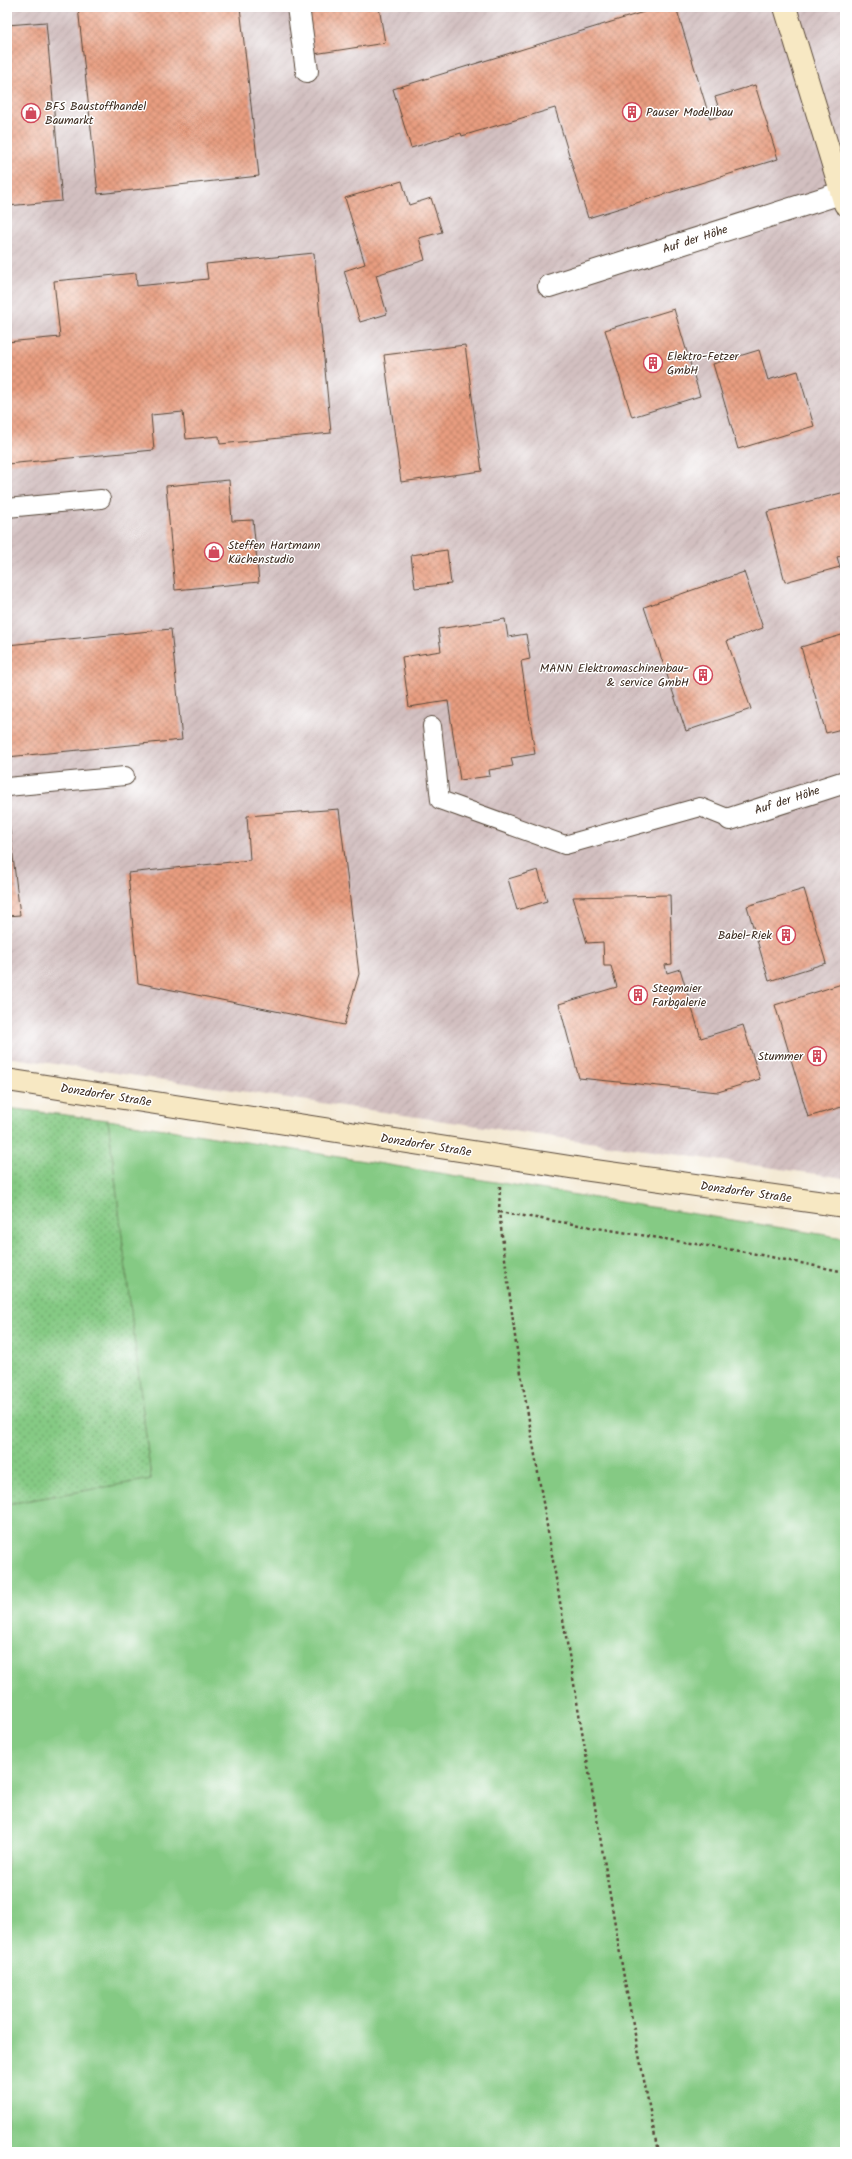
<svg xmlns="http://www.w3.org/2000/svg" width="852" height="2159" font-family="Kalam,sans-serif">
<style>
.industrial{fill:url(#industrial-furrows)}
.green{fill:#85ca84;stroke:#607a51}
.garden{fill:url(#garden-dots);stroke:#607a51}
.building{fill:url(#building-cross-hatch)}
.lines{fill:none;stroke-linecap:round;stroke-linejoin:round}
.lane-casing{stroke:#574739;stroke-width:20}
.street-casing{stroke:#574739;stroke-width:24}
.secondary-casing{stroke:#574739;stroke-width:24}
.path{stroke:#574739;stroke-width:2.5;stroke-dasharray:3 3;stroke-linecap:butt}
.lane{stroke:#fff;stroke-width:18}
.street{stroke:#fff;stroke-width:22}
.secondary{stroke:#f7e8c3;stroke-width:22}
.labels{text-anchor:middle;stroke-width:3;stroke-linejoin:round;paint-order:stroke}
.poi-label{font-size:12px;fill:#3b2a1e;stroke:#fff;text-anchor:start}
.street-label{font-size:12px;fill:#3b2a1e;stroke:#fff}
</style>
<defs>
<pattern id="industrial-furrows" width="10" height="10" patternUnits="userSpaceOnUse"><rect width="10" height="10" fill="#d2bfc0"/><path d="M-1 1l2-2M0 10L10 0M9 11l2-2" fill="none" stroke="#b5a4a5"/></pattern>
<pattern id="garden-dots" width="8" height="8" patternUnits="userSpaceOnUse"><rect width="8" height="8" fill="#85ca84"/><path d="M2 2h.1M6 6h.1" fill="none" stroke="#6ea46b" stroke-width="1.8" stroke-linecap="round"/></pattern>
<pattern id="building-cross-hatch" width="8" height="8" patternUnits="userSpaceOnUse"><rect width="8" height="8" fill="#e89d80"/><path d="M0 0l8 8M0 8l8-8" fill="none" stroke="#bd8068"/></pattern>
</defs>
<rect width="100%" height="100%" fill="#fff"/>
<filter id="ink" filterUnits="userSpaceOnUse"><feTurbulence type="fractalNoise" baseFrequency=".025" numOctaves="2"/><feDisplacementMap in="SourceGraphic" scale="8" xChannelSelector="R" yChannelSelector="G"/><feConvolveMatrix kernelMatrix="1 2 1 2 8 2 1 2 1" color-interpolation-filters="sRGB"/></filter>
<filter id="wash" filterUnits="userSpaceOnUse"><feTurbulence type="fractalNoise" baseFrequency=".012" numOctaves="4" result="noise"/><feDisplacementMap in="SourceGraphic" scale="16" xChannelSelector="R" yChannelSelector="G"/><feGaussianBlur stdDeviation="0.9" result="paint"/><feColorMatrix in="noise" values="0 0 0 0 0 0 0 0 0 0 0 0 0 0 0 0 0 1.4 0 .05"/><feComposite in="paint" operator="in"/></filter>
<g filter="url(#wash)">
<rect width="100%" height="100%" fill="#f4ead5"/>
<path class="industrial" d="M7 7H845V1178L581 1141 7 1057Z"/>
<path class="green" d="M108 1120 845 1238V2152H7V1504L151 1479Z"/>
<path class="garden" d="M7 1108 108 1120 151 1479 7 1504Z"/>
<g id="blocks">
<g class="building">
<path d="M78 7H240L259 176 98 194Z"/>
<path d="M307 7H379L385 43 314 54Z"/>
<path d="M660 7H676L710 119 721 115 715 97 755 85 778 159 588 218 555 108 462 136 461 133 411 148 393 89Z"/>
<path d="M46 22 62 201 7 206V25Z"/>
<path d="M402 181 409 205 431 198 442 232 419 238 425 260 376 275 387 314 360 322 344 271 365 264 345 198Z"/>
<path d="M314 253 331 433 220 444 219 436 186 439 183 412 151 415 154 450 7 464V342L60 337 54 281 136 273 137 286 208 279 206 264Z"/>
<path d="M674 309 700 396 632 417 605 330Z"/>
<path d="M465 345 482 471 401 482 384 355Z"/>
<path d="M759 350 768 380 798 371 814 426 738 449 713 364Z"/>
<path d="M229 480 232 521 253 520 259 582 175 590 166 486Z"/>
<path d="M845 492V555L837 557 840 567 785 582 767 512Z"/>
<path d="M447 550 451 584 415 588 411 555Z"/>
<path d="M744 572 763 628 727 641 751 709 686 731 644 607Z"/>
<path d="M505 619 508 637 526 634 530 659 521 661 535 754 511 758 513 766 489 770 490 776 460 780 448 701 409 707 402 657 441 651 438 629Z"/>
<path d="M171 629 182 740 7 757V645Z"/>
<path d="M845 634V728L826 733 801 647Z"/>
<path d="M7 806 20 915 7 916Z"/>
<path d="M339 809 359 974 344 1025 138 983 128 873 250 860 247 816Z"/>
<path d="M538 870 547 901 517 910 508 879Z"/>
<path d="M804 889 826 963 769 981 747 906Z"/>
<path d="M670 895 672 964 665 965 667 973 680 969 701 1038 743 1025 760 1079 718 1092 579 1078 559 1004 617 987 611 966H604L603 942 587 943 573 897Z"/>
<path d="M845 983V1106L808 1117 775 1005Z"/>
</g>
</g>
</g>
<g filter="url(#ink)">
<use href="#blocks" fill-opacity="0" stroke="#574739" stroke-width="1"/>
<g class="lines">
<defs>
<g id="lane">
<path d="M7 508 101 499"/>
<path d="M432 726 440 800 565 845 700 807 730 819"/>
<path d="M7 787 125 776"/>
</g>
<g id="street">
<path d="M298 7 307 71"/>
<path d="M549 286 841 193"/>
<path d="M730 819 845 782"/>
</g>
<g id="secondary">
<path d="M785 7 845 204"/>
<path d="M7 1080 589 1170 845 1206"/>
</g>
</defs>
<use href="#lane" class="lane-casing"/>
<use href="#street" class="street-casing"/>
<use href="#secondary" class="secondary-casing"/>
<g class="path">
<path d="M500 1186 499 1212 516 1344 625 1983 658 2152"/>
<path d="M499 1212 751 1253 845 1272"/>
</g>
<use href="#lane" class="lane"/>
<use href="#street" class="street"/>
<use href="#secondary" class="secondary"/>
</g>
</g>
<defs>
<symbol id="building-ring" viewBox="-11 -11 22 22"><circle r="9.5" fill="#fff" stroke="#d1495b" stroke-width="1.5"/><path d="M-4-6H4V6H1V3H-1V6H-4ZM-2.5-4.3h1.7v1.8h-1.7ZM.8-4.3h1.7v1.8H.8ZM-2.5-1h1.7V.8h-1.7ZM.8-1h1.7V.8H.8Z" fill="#d1495b"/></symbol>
<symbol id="shop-ring" viewBox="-11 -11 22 22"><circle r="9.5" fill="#fff" stroke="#d1495b" stroke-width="1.5"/><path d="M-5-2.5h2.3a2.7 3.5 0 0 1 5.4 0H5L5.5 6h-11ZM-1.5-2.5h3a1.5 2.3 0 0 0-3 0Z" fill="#d1495b"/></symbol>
</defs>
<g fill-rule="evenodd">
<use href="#building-ring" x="621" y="101" width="22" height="22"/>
<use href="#shop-ring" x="20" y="102" width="22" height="22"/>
<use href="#building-ring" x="642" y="352" width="22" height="22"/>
<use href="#shop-ring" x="203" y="541" width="22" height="22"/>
<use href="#building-ring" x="692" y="664" width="22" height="22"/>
<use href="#building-ring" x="775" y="924" width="22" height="22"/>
<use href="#building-ring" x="627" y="984" width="22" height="22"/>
<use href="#building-ring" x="806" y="1045" width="22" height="22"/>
</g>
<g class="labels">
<g class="poi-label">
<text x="45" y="110">BFS Baustoffhandel<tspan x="45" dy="14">Baumarkt</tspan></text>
<text x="646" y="116">Pauser Modellbau</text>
<text x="667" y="360">Elektro-Fetzer<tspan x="667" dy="14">GmbH</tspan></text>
<text x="228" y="549">Steffen Hartmann<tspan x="228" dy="14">Küchenstudio</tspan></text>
<text x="689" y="672" text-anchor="end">MANN Elektromaschinenbau-<tspan x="689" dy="14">&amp; service GmbH</tspan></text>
<text x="772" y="939" text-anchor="end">Babel-Riek</text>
<text x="652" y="992">Stegmaier<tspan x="652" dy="14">Farbgalerie</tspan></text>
<text x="803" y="1060" text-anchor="end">Stummer</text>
</g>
<g class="street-label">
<text transform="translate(695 239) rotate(-18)" y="4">Auf der Höhe</text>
<text transform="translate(787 800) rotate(-18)" y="4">Auf der Höhe</text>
<text transform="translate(106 1095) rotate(9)" y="4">Donzdorfer Straße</text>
<text transform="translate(426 1145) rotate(9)" y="4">Donzdorfer Straße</text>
<text transform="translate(746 1192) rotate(8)" y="4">Donzdorfer Straße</text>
</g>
</g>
<rect width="852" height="2159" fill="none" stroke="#fff" stroke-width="24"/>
</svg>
